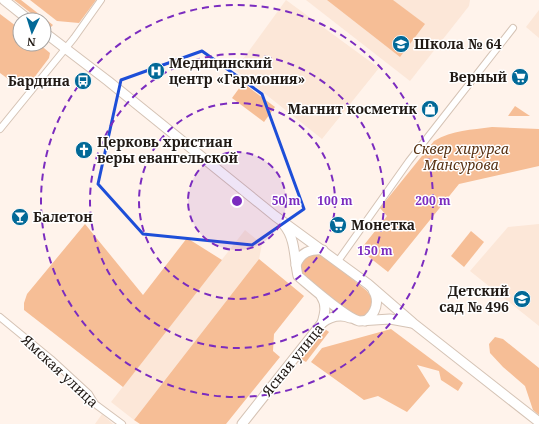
<svg xmlns="http://www.w3.org/2000/svg" width="539" height="424" font-family="'Noto Serif',serif">
<style>
.built{fill:#fce7d8}
.green{fill:#f6be96}
.lines{fill:none;stroke-linecap:round;stroke-linejoin:round}
.street-casing{stroke:#d5c3b5;stroke-width:8}
.secondary-casing{stroke:#d5c3b5;stroke-width:11}
.street{stroke:#fff;stroke-width:6}
.secondary{stroke:#fff;stroke-width:9}
.marked{fill:none;stroke:#1d4ed8;stroke-width:3;stroke-linejoin:round}
.ring{fill:none;stroke:#7b2cbf;stroke-width:2;stroke-dasharray:7 5}
.labels{text-anchor:middle;stroke-width:3;stroke-linejoin:round;paint-order:stroke}
.poi-label{font-size:14px;font-weight:bold;fill:#211a15;stroke:#fff;text-anchor:start}
.park-label{font-size:14px;font-style:italic;fill:#583213;stroke:#fff}
.street-label{font-size:14px;fill:#211a15;stroke:#fff}
.centre{fill:#7b2cbf;stroke:#fff;stroke-width:2}
.ring-label{font-size:12px;text-anchor:middle;font-weight:bold;fill:#7b2cbf;stroke:#fff;stroke-width:3;stroke-linejoin:round;paint-order:stroke}
</style>
<rect width="100%" height="100%" fill="#fff3eb"/>
<g class="built">
<path d="M286 0 379 68 322 139 235 70Z"/>
<path d="M306 0H470L469 6 410 81Z"/>
<path d="M539 10V38L526 27Z"/>
<path d="M539 224V326L470 271 508 227Z"/>
<path d="M245 230 262 244 259 259 134 420 111 402Z"/>
<path d="M102 414 113 424H95Z"/>
</g>
<g class="green">
<path d="M14 0H21L53 25 50 28 44 23V20H40Z"/>
<path d="M30 0H96L79 23 57 21Z"/>
<path d="M327 0H393L425 24 400 57Z"/>
<path d="M0 14 20 29V44H39L50 53 49 58 27 87H19L0 73Z"/>
<path d="M243 83 275 107 264 122 232 98Z"/>
<path d="M515 106 530 116H508Z"/>
<path d="M492 127 539 129V166L459 184 388 272 360 250 387 216 380 208 434 141C453 130 471 130 492 127Z"/>
<path d="M85 224 143 295 187 238 222 260 123 387 24 310V303L27 294Z"/>
<path d="M471 231 484 242 464 267 451 256Z"/>
<path d="M314 254 323 255 367 291 374 301 373 310 365 317 352 315 302 275 300 265 305 257Z"/>
<path d="M259 259 304 296 274 334 273 351 280 357 226 424H140L134 420Z"/>
<path d="M325 329 329 332 306 362 301 359Z"/>
<path d="M391 329 463 383 458 391 441 380 439 371 417 365 430 386 407 412 378 396 364 400 311 362 322 348Z"/>
<path d="M495 337 503 339 539 368V415L533 410 525 386 503 367 490 353 489 344Z"/>
</g>
<g class="lines">
<defs>
<g id="street">
<path d="M0 129 74 38 101 0"/>
<path d="M338 261 409 161 513 28"/>
<path d="M0 317 51 359 89 394 95 404 122 424"/>
</g>
<g id="secondary">
<path d="M4 0 29 20"/>
<path d="M44 32 108 81 275 216 368 284 413 323 539 422"/>
<path d="M284 225C296 239 294 259 298 276 310 286 346 318 359 321L390 319 412 323"/>
<path d="M296 265C301 252 310 249 323 250"/>
<path d="M321 296C327 305 325 313 322 323"/>
<path d="M365 321C376 314 380 301 373 290"/>
<path d="M242 424 322 323C330 317 340 314 350 318"/>
</g>
</defs>
<use href="#street" class="street-casing"/>
<use href="#secondary" class="secondary-casing"/>
<use href="#street" class="street"/>
<use href="#secondary" class="secondary"/>
</g>
<path class="marked" d="M202 51 262 94 304 209 252 245 143 234 98 184 121 80Z"/>
<circle cx="237" cy="201" r="49" fill="#7b2cbf" fill-opacity=".12"/>
<g class="ring">
<circle cx="237" cy="201" r="49"/>
<circle cx="237" cy="201" r="98"/>
<circle cx="237" cy="201" r="147"/>
<circle cx="237" cy="201" r="196"/>
</g>
<defs>
<symbol id="school-disc" viewBox="-11 -11 22 22"><circle r="9.5" fill="#026997" stroke="#fff"/><path d="M0-5L7-2L0 1L-7-2ZM-4 1L0 2.5L4 1V4Q0 6-4 4Z" fill="#fff"/></symbol>
<symbol id="hospital-disc" viewBox="-11 -11 22 22"><circle r="9.5" fill="#026997" stroke="#fff"/><path d="M-5-5h3v3.5h4V-5h3V5h-3V1.5h-4V5h-3Z" fill="#fff"/></symbol>
<symbol id="supermarket-disc" viewBox="-11 -11 22 22"><circle r="9.5" fill="#026997" stroke="#fff"/><path d="M-6-5.5h2.5l.6 2H6L4.5 2H-2.5L-4.4-4H-6ZM-1.5 3.2a1.3 1.3 0 1 0 .1 0ZM3 3.2a1.3 1.3 0 1 0 .1 0Z" fill="#fff"/></symbol>
<symbol id="bus-disc" viewBox="-11 -11 22 22"><circle r="9.5" fill="#026997" stroke="#fff"/><path d="M-5-6H5V4H4V6H2V4H-2V6H-4V4H-5ZM-3.5-4V0h7V-4ZM-3.5 1.2v1.5H-2V1.2ZM2 1.2v1.5H3.5V1.2Z" fill="#fff"/></symbol>
<symbol id="shop-disc" viewBox="-11 -11 22 22"><circle r="9.5" fill="#026997" stroke="#fff"/><path d="M-5-2.5h2.3a2.7 3.5 0 0 1 5.4 0H5L5.5 6h-11ZM-1.5-2.5h3a1.5 2.3 0 0 0-3 0Z" fill="#fff"/></symbol>
<symbol id="church-disc" viewBox="-11 -11 22 22"><circle r="9.5" fill="#026997" stroke="#fff"/><path d="M-1.2-6h2.4v3.5h3.3v2.4h-3.3V6h-2.4V-.1h-3.3v-2.4h3.3Z" fill="#fff"/></symbol>
<symbol id="bar-disc" viewBox="-11 -11 22 22"><circle r="9.5" fill="#026997" stroke="#fff"/><path d="M-6-5H6L.8 .8V4.5H3.5V6h-7V4.5H-.8V.8Z" fill="#fff"/></symbol>
</defs>
<g fill-rule="evenodd">
<use href="#school-disc" x="391" y="34" width="20" height="20"/>
<use href="#hospital-disc" x="146" y="61" width="20" height="20"/>
<use href="#supermarket-disc" x="510" y="67" width="20" height="20"/>
<use href="#bus-disc" x="73" y="71" width="20" height="20"/>
<use href="#shop-disc" x="420" y="99" width="20" height="20"/>
<use href="#church-disc" x="74" y="140" width="20" height="20"/>
<use href="#bar-disc" x="10" y="207" width="20" height="20"/>
<use href="#supermarket-disc" x="328" y="215" width="20" height="20"/>
<use href="#school-disc" x="512" y="289" width="20" height="20"/>
</g>
<g class="labels">
<g class="poi-label">
<text x="414" y="49">Школа № 64</text>
<text x="169" y="68">Медицинский<tspan x="169" dy="16">центр «Гармония»</tspan></text>
<text x="507" y="82" text-anchor="end">Верный</text>
<text x="70" y="86" text-anchor="end">Бардина</text>
<text x="417" y="114" text-anchor="end">Магнит косметик</text>
<text x="97" y="147">Церковь христиан<tspan x="97" dy="16">веры евангельской</tspan></text>
<text x="33" y="222">Балетон</text>
<text x="351" y="230">Монетка</text>
<text x="509" y="296" text-anchor="end">Детский<tspan x="509" dy="16">сад № 496</tspan></text>
</g>
<g class="park-label">
<text x="461" y="154">Сквер хирурга<tspan x="461" dy="16">Мансурова</tspan></text>
</g>
<g class="street-label">
<text transform="translate(293 360) rotate(-51)" y="5">Ясная улица</text>
<text transform="translate(60 371) rotate(43)" y="5">Ямская улица</text>
</g>
</g>
<circle cx="237" cy="201" r="6" class="centre"/>
<g class="ring-label">
<text x="286" y="205">50 m</text>
<text x="335" y="205">100 m</text>
<text x="433" y="205">200 m</text>
<text x="375" y="255">150 m</text>
</g>
<g transform="translate(32 32) rotate(184)"><circle r="19" fill="#ffffff" stroke="#a6a3a1"/>
<path d="M0-3L7 15L0 10L-7 15Z" fill="#026997"/>
<text y="-6" font-size="11" font-weight="bold" text-anchor="middle" fill="#211a15">N</text>
</g>
</svg>
